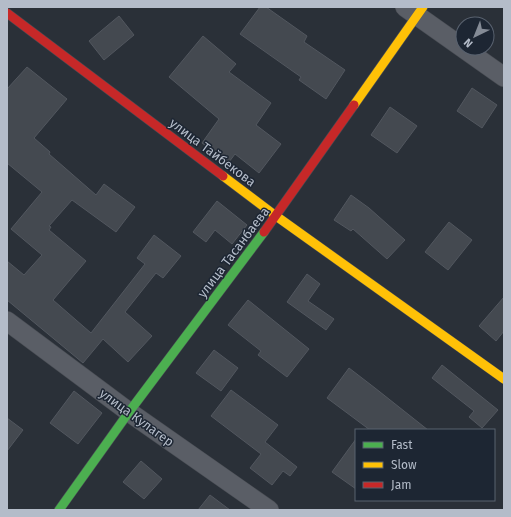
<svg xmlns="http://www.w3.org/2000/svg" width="511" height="517" font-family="'Fira Sans',sans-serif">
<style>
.building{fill:#444950;stroke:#52575f}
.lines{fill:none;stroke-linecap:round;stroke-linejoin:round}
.street-casing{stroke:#484c53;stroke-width:20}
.fast-casing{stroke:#484c53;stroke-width:10}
.slow-casing{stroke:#484c53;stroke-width:10}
.jam-casing{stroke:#484c53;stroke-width:10}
.street{stroke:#5a5e66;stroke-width:19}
.fast{stroke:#4caf50;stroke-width:9}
.slow{stroke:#ffc107;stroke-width:9}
.jam{stroke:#c62828;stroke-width:9}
.labels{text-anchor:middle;stroke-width:3;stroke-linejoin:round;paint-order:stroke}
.street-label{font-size:13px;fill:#b4bcc9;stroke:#1d2633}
</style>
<rect width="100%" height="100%" fill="#2a3038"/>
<g class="building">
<path d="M260 7H266L307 36 304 42 345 70 326 99 299 80 301 77 240 34Z"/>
<path d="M119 16 134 35 104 60 89 41Z"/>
<path d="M203 36 236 64 229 72 271 103 256 125 281 144 259 173 235 154 229 162 202 143 219 119 169 77Z"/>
<path d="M27 67 67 99 34 138 50 152 49 154 96 195 104 184 135 207 116 232 72 200 49 226 51 227 49 230 86 261 53 300 91 333 145 264 137 258 154 235 181 256 163 278 156 273 125 312 152 336 128 362 103 339 83 363 7 300V261L24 275 42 255 11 229 42 192 7 163V89Z"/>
<path d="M472 88 497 105 482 128 457 111Z"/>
<path d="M390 107 417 126 397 153 371 135Z"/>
<path d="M351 195 369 208 405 240 387 259 353 229 351 231 334 220Z"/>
<path d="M217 201 247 225 232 244 215 230 206 242 193 232Z"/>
<path d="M449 222 472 240 448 270 425 252Z"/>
<path d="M307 274 320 284 308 301 334 319 326 330 287 302Z"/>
<path d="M504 297V331L496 341 479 326Z"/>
<path d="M248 300 309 349 287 377 258 355 261 351 228 325Z"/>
<path d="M214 350 238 368 221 391 196 373Z"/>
<path d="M442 365 498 410 482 428 469 417 474 411 432 378Z"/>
<path d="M349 368 375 388 428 430H370L327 398Z"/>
<path d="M231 390 278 425 265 442 297 467 290 476 283 471 272 485 250 468 261 454 211 416Z"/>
<path d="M74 391 102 413 78 444 50 423Z"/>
<path d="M7 418 23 430 7 451Z"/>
<path d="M356 439V489L332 472Z"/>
<path d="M141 461 162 479 144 499 123 482Z"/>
<path d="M210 495 230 510H198Z"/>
</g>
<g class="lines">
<defs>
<g id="street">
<path d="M405 7 504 77"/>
<path d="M7 321 129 412 269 510"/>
</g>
<path id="fast" d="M59 510 129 412 264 232"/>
<g id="slow">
<path d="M354 105 423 7"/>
<path d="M223 176 276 216 504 379"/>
</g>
<g id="jam">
<path d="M7 13 223 176"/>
<path d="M264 232 354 105"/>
</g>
</defs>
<use href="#street" class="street-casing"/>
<use href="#fast" class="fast-casing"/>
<use href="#slow" class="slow-casing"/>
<use href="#jam" class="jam-casing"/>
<use href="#street" class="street"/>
<use href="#fast" class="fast"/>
<use href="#slow" class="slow"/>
<use href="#jam" class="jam"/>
</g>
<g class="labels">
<g class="street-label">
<text transform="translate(213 152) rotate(37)" y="5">улица Тайбекова</text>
<text transform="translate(233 252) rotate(-53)" y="5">улица Тасанбаева</text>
<text transform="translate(137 417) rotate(36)" y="5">улица Кулагер</text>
</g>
</g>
<rect width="511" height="517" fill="none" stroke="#b4bcc9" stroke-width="16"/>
<rect x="355" y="429" width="140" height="72" fill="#1d2633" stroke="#59626f"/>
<rect x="363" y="442" width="20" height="6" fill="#4caf50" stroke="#59626f"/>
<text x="391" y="449" font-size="12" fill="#b4bcc9">Fast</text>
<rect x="363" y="462" width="20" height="6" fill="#ffc107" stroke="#59626f"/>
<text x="391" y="469" font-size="12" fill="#b4bcc9">Slow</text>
<rect x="363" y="482" width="20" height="6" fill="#c62828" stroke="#59626f"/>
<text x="391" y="489" font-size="12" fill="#b4bcc9">Jam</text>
<g transform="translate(475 36) rotate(223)"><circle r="19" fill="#1d2633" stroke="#59626f"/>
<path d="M0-3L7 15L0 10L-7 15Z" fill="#848b96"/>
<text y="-6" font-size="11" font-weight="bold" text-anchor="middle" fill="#b4bcc9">N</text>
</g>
</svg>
